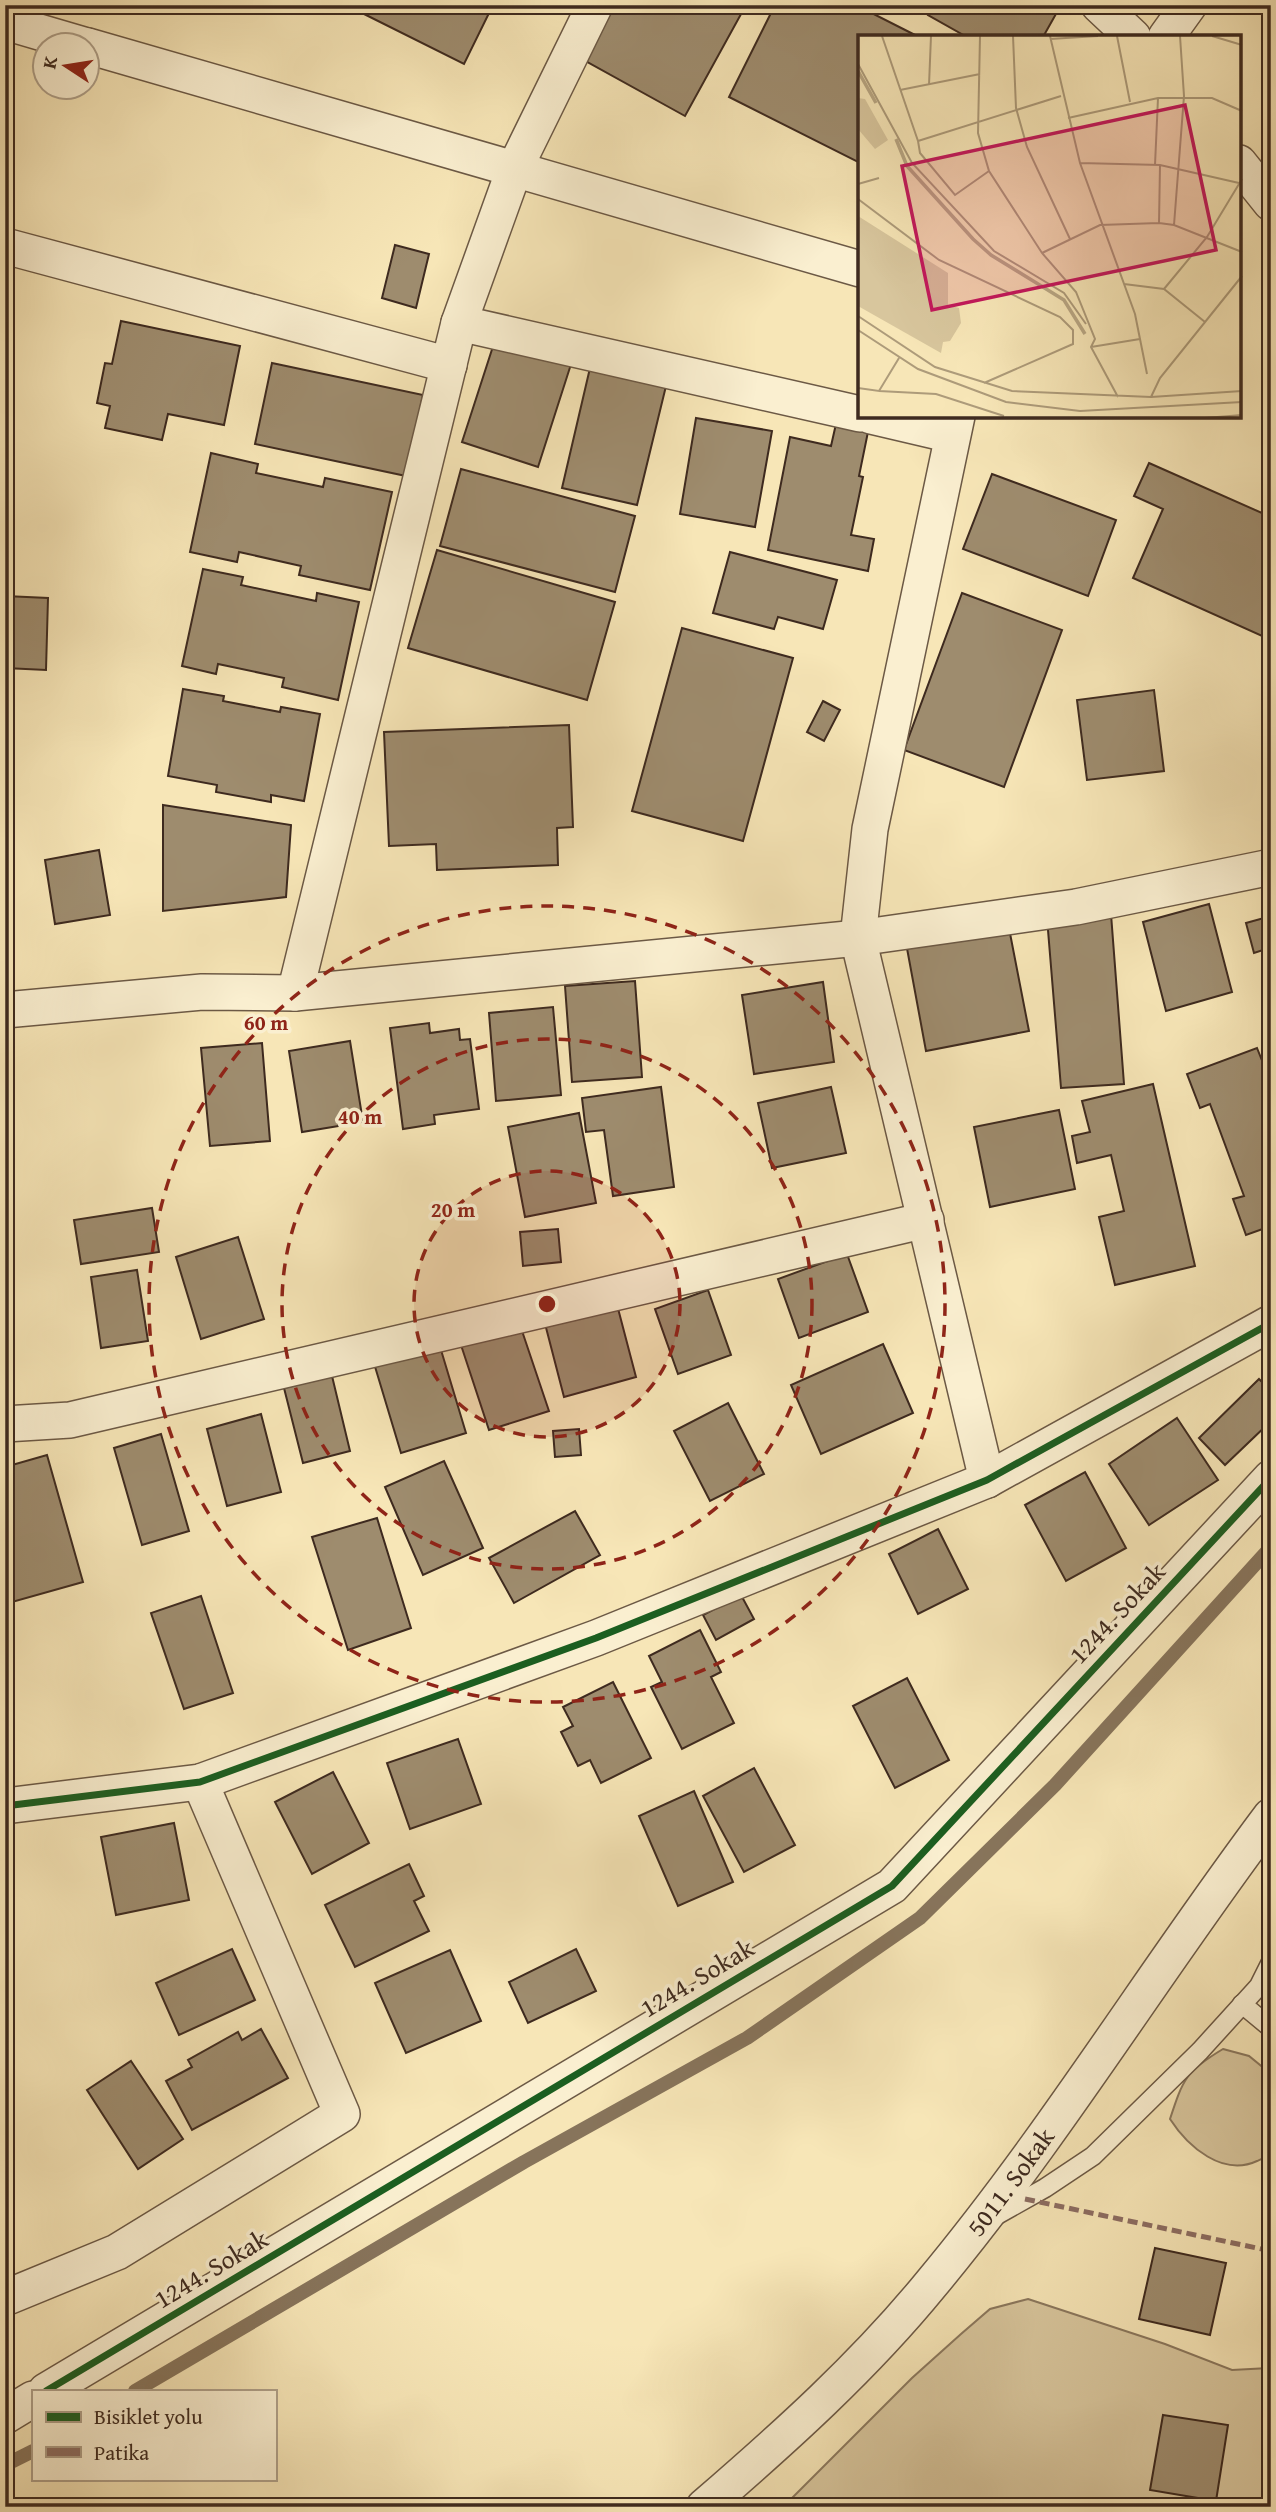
<svg xmlns="http://www.w3.org/2000/svg" width="1276" height="2512" font-family="'Gentium Book Plus',serif">
<style>
.green{fill:#d8c69d;stroke:#8b785e;stroke-width:2}
.lines{fill:none;stroke-linecap:round;stroke-linejoin:round}
.stream{stroke:#87745b;stroke-width:14}
.building{fill:#9e8c6e;stroke:#3e2a1f;stroke-width:2}
.service-casing{stroke:#6c5945;stroke-width:21}
.minor-casing{stroke:#6c5945;stroke-width:38}
.service{stroke:#faefd0;stroke-width:18}
.minor{stroke:#faefd0;stroke-width:35}
.quiet{stroke:#8d6e63;stroke-width:5;stroke-dasharray:10 5;stroke-linecap:butt}
.cycleway-casing{stroke:#faefd0;stroke-width:11}
.cycleway{stroke:#1b5e20;stroke-width:7}
.ring{fill:none;stroke:#8f2418;stroke-width:3.5;stroke-dasharray:12 9}
.labels{text-anchor:middle;stroke-width:7;stroke-linejoin:round;paint-order:stroke}
.street-label{font-size:26px;fill:#3e2a1f;stroke:#faefd0}
.inset-river{fill:none;stroke:#b8a683;stroke-width:3.5}
.inset-road{fill:none;stroke:#ad9b7a;stroke-width:2}
.view{fill:#c2185b;fill-opacity:0.15;stroke:#c2185b;stroke-width:3.5}
.inset-edge{fill:none;stroke:#3e2a1f;stroke-width:3.5}
.centre{fill:#8f2418;stroke:#faefd0;stroke-width:3.5}
.ring-label{font-size:21px;text-anchor:middle;font-weight:bold;fill:#8f2418;stroke:#faefd0;stroke-width:7;stroke-linejoin:round;paint-order:stroke}
</style>
<rect width="100%" height="100%" fill="#f7e6b7"/>
<filter id="stains"><feTurbulence type="fractalNoise" baseFrequency=".00286" numOctaves="4"/><feColorMatrix values="0 0 0 0 .2 0 0 0 0 .09 0 0 0 0 .02 0 0 0 .5 -.17"/></filter>
<radialGradient id="worn" r=".72"><stop offset=".6" stop-color="#630" stop-opacity="0"/><stop offset="1" stop-color="#630" stop-opacity=".3"/></radialGradient>
<g class="green">
<path d="M1223 2049 1249 2056 1271 2074V2152C1267 2157 1264 2158 1257 2161 1223 2177 1188 2147 1170 2119 1183 2079 1186 2071 1223 2049Z"/>
<path d="M1028 2299 1165 2344 1232 2370 1269 2368 1271 2362V2507H783L912 2378 961 2334 990 2309Z"/>
</g>
<g class="lines">
<g class="stream">
<path d="M135 2391 524 2162 747 2038 920 1918 1055 1785 1271 1547"/>
<path d="M5 2465 33 2451"/>
</g>
</g>
<g class="building">
<path d="M346 5H493L464 64Z"/>
<path d="M601 5H746L685 116 573 54Z"/>
<path d="M775 5H856L919 37H860V163L729 97Z"/>
<path d="M933 5H1061L1043 37H967L928 15Z"/>
<path d="M395 245 429 254 416 308 382 298Z"/>
<path d="M121 321 240 346 224 425 168 414 162 440 105 428 110 406 97 403 105 363 112 364Z"/>
<path d="M497 334 573 358 538 467 462 442Z"/>
<path d="M272 363 423 395 406 476 255 444Z"/>
<path d="M590 368 666 386 637 505 562 488Z"/>
<path d="M838 415 870 422 859 476 863 477 851 535 874 539 868 571 768 550 790 437 831 446Z"/>
<path d="M696 418 772 431 755 527 680 514Z"/>
<path d="M211 453 258 464 256 473 323 487 325 478 392 492 370 590 299 575 301 566 239 552 237 562 190 552Z"/>
<path d="M1149 463 1271 517V640L1133 578 1163 509 1134 496Z"/>
<path d="M461 469 635 516 615 592 440 546Z"/>
<path d="M992 474 1116 520 1088 596 963 549Z"/>
<path d="M437 550 615 602 587 700 408 648Z"/>
<path d="M730 552 837 580 823 629 778 617 774 629 713 613Z"/>
<path d="M203 569 243 577 241 585 316 601 317 593 359 602 338 700 282 687 284 678 218 664 216 674 182 666Z"/>
<path d="M962 593 1062 630 1004 787 904 750Z"/>
<path d="M5 596 48 598 46 670 5 668Z"/>
<path d="M682 628 793 658 743 841 632 811Z"/>
<path d="M183 689 224 696 223 701 280 712 281 707 320 714 304 801 271 795V802L216 792 217 785 168 776Z"/>
<path d="M1154 690 1164 771 1087 780 1077 700Z"/>
<path d="M823 701 840 710 824 741 807 732Z"/>
<path d="M569 725 573 827 557 828 558 865 437 870 436 844 389 846 384 732Z"/>
<path d="M163 805 291 825 286 897 163 911Z"/>
<path d="M99 850 110 915 55 924 45 860Z"/>
<path d="M1209 904 1232 992 1166 1011 1143 922Z"/>
<path d="M1111 914 1124 1084 1061 1088 1047 918Z"/>
<path d="M1271 916V979L1263 950 1254 953 1246 923Z"/>
<path d="M1008 923 1029 1031 926 1051 906 943Z"/>
<path d="M635 981 642 1077 572 1082 565 986Z"/>
<path d="M823 982 834 1062 754 1074 742 995Z"/>
<path d="M553 1007 561 1095 496 1101 489 1013Z"/>
<path d="M429 1023 430 1033 459 1029 460 1040 470 1039 479 1109 434 1115 435 1124 403 1129 390 1028Z"/>
<path d="M350 1041 363 1122 302 1132 289 1051Z"/>
<path d="M262 1043 270 1141 210 1146 201 1048Z"/>
<path d="M1257 1048 1271 1083V1226L1246 1235 1233 1199 1244 1196 1210 1104 1200 1108 1187 1074Z"/>
<path d="M1153 1084 1195 1266 1115 1285 1099 1217 1124 1211 1111 1155 1077 1163 1072 1136 1090 1132 1082 1101Z"/>
<path d="M661 1087 674 1187 613 1196 604 1130 586 1132 582 1098Z"/>
<path d="M831 1087 846 1153 772 1168 758 1103Z"/>
<path d="M1059 1110 1075 1189 990 1207 974 1127Z"/>
<path d="M579 1113 596 1203 525 1217 508 1127Z"/>
<path d="M152 1208 159 1252 81 1264 74 1220Z"/>
<path d="M558 1229 561 1262 523 1266 520 1232Z"/>
<path d="M238 1237 264 1319 201 1339 176 1257Z"/>
<path d="M847 1254 868 1312 799 1338 778 1279Z"/>
<path d="M137 1270 148 1341 101 1348 91 1277Z"/>
<path d="M708 1290 731 1355 678 1374 655 1309Z"/>
<path d="M615 1297 636 1377 564 1397 543 1316Z"/>
<path d="M518 1319 549 1411 489 1430 459 1339Z"/>
<path d="M438 1340 466 1433 401 1453 373 1360Z"/>
<path d="M883 1344 913 1413 821 1454 791 1385Z"/>
<path d="M332 1376 350 1451 303 1463 284 1388Z"/>
<path d="M1259 1379 1271 1391V1421L1225 1465 1199 1438Z"/>
<path d="M728 1403 764 1474 710 1501 674 1431Z"/>
<path d="M261 1414 281 1492 227 1506 207 1429Z"/>
<path d="M1177 1418 1218 1480 1149 1525 1109 1464Z"/>
<path d="M579 1429 581 1455 555 1457 553 1431Z"/>
<path d="M161 1434 189 1531 142 1545 114 1448Z"/>
<path d="M47 1455 83 1582 5 1604V1467Z"/>
<path d="M444 1461 483 1548 423 1575 385 1487Z"/>
<path d="M1085 1472 1126 1548 1066 1581 1025 1505Z"/>
<path d="M575 1511 600 1555 514 1603 489 1558Z"/>
<path d="M377 1518 411 1628 348 1650 312 1537Z"/>
<path d="M938 1529 968 1589 918 1614 889 1554Z"/>
<path d="M741 1595 754 1619 716 1640 703 1615Z"/>
<path d="M201 1596 233 1693 184 1709 151 1613Z"/>
<path d="M700 1630 721 1672 711 1677 734 1723 682 1749 651 1687 662 1682 649 1656Z"/>
<path d="M907 1678 949 1760 895 1788 853 1706Z"/>
<path d="M613 1682 651 1758 601 1783 590 1760 578 1766 561 1732 573 1726 563 1707Z"/>
<path d="M458 1739 481 1804 410 1829 387 1763Z"/>
<path d="M754 1768 795 1845 744 1872 703 1796Z"/>
<path d="M333 1772 369 1843 312 1874 275 1802Z"/>
<path d="M694 1791 733 1882 678 1906 639 1816Z"/>
<path d="M174 1823 189 1900 116 1915 101 1837Z"/>
<path d="M409 1864 424 1896 414 1901 429 1931 355 1967 325 1905Z"/>
<path d="M232 1949 255 2000 179 2035 156 1983Z"/>
<path d="M576 1949 596 1991 528 2023 509 1982Z"/>
<path d="M450 1950 481 2021 406 2053 375 1983Z"/>
<path d="M261 2029 288 2078 192 2130 166 2081 192 2067 188 2060 238 2032 242 2040Z"/>
<path d="M131 2061 183 2139 138 2169 87 2090Z"/>
<path d="M1155 2248 1226 2263 1210 2335 1139 2319Z"/>
<path d="M1163 2415 1228 2425 1216 2501 1150 2490Z"/>
</g>
<g class="lines">
<defs>
<g id="service">
<path d="M1242 2004 1271 2028"/>
<path d="M997 2215 1045 2188 1093 2156 1200 2051 1259 1986 1271 1962"/>
</g>
<g id="minor">
<path d="M1099 5 1133 37"/>
<path d="M5 22 87 46"/>
<path d="M1166 37 1189 5"/>
<path d="M88 46 860 269"/>
<path d="M1239 163 1271 203"/>
<path d="M5 246 449 365"/>
<path d="M459 323 860 414"/>
<path d="M871 416 952 435"/>
<path d="M957 416 870 829 858 938 987 1480"/>
<path d="M295 993 459 323 514 170 595 5"/>
<path d="M5 1010 202 992 295 993 858 938 1076 907 1271 867"/>
<path d="M5 1424 70 1420 926 1220"/>
<path d="M5 1806 200 1782 596 1638 987 1480 1271 1323"/>
<path d="M5 2298 117 2252 342 2114 200 1782"/>
<path d="M46 2391 892 1886 1271 1478"/>
<path d="M5 2416 33 2399"/>
<path id="s1" d="M704 2507C785 2437 864 2366 931 2284 1055 2135 1155 1970 1271 1816"/>
</g>
</defs>
<use href="#service" class="service-casing"/>
<use href="#minor" class="minor-casing"/>
<use href="#service" class="service"/>
<use href="#minor" class="minor"/>
<path class="quiet" d="M1025 2199 1271 2251"/>
<defs>
<g id="cycleway">
<path d="M5 1806 200 1782 596 1638 987 1480 1271 1323"/>
<path d="M46 2391 892 1886 1271 1478"/>
</g>
</defs>
<use href="#cycleway" class="cycleway-casing"/>
<use href="#cycleway" class="cycleway"/>
</g>
<circle cx="547" cy="1304" r="133" fill="#8f2418" fill-opacity=".12"/>
<g class="ring">
<circle cx="547" cy="1304" r="133"/>
<circle cx="547" cy="1304" r="265"/>
<circle cx="547" cy="1304" r="398"/>
</g>
<g class="labels">
<g class="street-label">
<text transform="translate(1117 1613) rotate(-47)" y="9">1244. Sokak</text>
<text transform="translate(697 1978) rotate(-31)" y="9">1244. Sokak</text>
<text dy="9" stroke="none"><textPath href="#s1" startOffset="448">5011. Sokak</textPath></text>
<text transform="translate(211 2269) rotate(-31)" y="9">1244. Sokak</text>
</g>
</g>
<g transform="translate(858 35)">
<rect width="383" height="383" fill="#f7e6b7"/>
<path d="M0 63 7 64 30 105 17 114 0 94ZM0 181 90 238V270L101 273 103 288 92 306 85 307 83 318 0 271Z" fill="#d8c69d"/>
<path class="inset-river" d="M0 36 18 68M38 104 49 131 115 204 133 220 206 265 227 299"/>
<path class="inset-road" d="M24 1 60 106M122 1 120 98 131 136 184 218 218 257 237 304 233 312 260 362M155 1 158 73 169 112 212 204M192 1 222 128 277 279 289 339M259 1 272 67M354 1 384 10M192 4 240 1M0 29 54 128 136 216 206 258 228 289M71 50 73 1M42 55 122 39M210 83 300 63H354L384 76M222 128 302 130 381 148M297 130 300 63M131 136 97 160 62 118 60 106 203 61M0 149 21 143M0 164 81 225 202 282 215 295V309L126 348M301 188 302 130M316 190 326 61 322 1M184 218 242 190 301 188 316 190 384 217M266 249 306 254 347 287M306 254 349 202 384 144M0 281 77 332 154 356 293 362 384 356M0 295 60 334 148 367 222 376 384 367M233 312 282 304M0 353 21 356 41 323M21 356 78 359 146 381M293 362 302 343 384 241M99 383H168M347 383 384 380"/>
<path class="view" d="M327 70 358 215 74 275 44 131Z"/>
<rect width="383" height="383" class="inset-edge"/>
</g>
<circle cx="547" cy="1304" r="10" class="centre"/>
<g class="ring-label">
<text x="266" y="1030">60 m</text>
<text x="360" y="1124">40 m</text>
<text x="453" y="1217">20 m</text>
</g>
<rect width="1276" height="2512" fill="none" stroke="#f7e6b7" stroke-width="28"/>
<rect x="7" y="7" width="1262" height="2498" fill="none" stroke="#3e2a1f" stroke-width="3.5"/>
<rect x="14" y="14" width="1248" height="2484" fill="none" stroke="#3e2a1f" stroke-width="2"/>
<rect x="32" y="2390" width="245" height="91" fill="#faefd0" stroke="#afa089" stroke-width="2"/>
<rect x="46" y="2412" width="35" height="10" fill="#1b5e20" stroke="#afa089" stroke-width="2"/>
<text x="94" y="2424" font-size="21" fill="#3e2a1f">Bisiklet yolu</text>
<rect x="46" y="2447" width="35" height="10" fill="#8d6e63" stroke="#afa089" stroke-width="2"/>
<text x="94" y="2460" font-size="21" fill="#3e2a1f">Patika</text>
<g transform="translate(66 66) rotate(282)"><circle r="33" fill="#faefd0" stroke="#afa089" stroke-width="2"/>
<path d="M0-5L12 26L0 18L-12 26Z" fill="#8f2418"/>
<text y="-10" font-size="19" font-weight="bold" text-anchor="middle" fill="#3e2a1f">K</text>
</g>
<rect width="100%" height="100%" filter="url(#stains)"/>
<rect width="100%" height="100%" fill="url(#worn)"/>
</svg>
